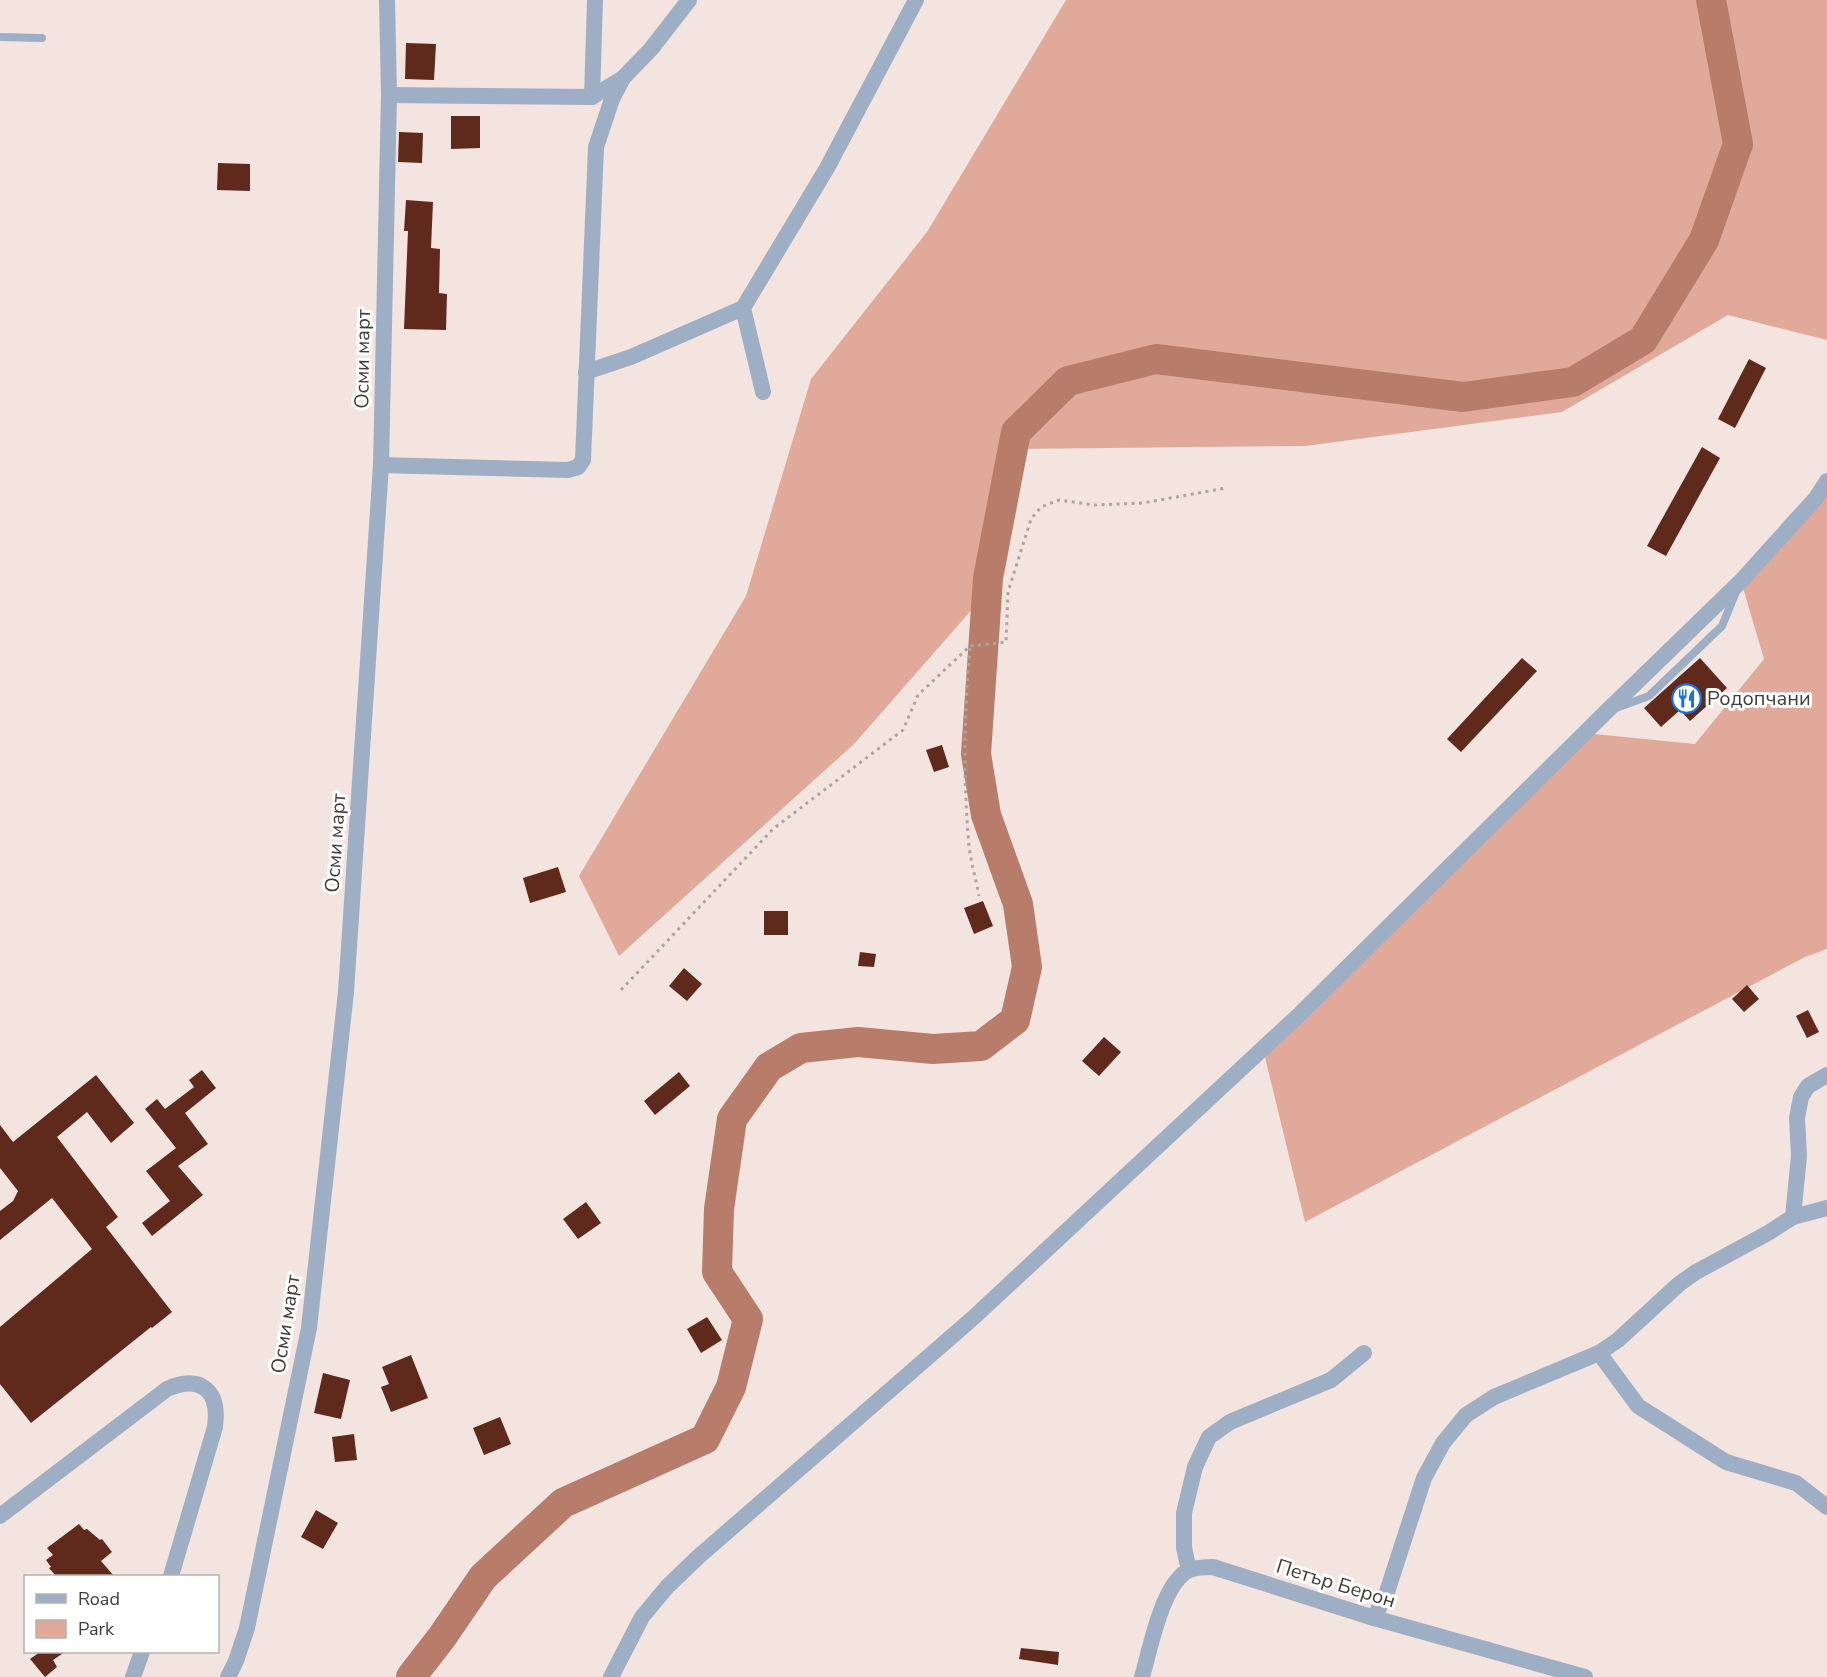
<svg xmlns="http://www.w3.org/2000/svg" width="1827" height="1677" font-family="'Nunito Sans',sans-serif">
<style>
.green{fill:#e1a999}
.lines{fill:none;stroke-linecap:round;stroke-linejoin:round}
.river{stroke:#b87c6a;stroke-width:30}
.building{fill:#5f2a1b}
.path{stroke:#b0a4a0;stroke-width:3;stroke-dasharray:3 4.5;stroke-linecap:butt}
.service{stroke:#9eaec4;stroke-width:8}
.minor{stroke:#9eaec4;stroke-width:16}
.tertiary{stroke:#9eaec4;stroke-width:16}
.labels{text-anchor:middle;stroke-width:6;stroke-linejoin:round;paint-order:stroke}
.street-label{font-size:20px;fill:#413b39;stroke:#fff}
.poi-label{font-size:20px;fill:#413b39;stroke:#fff;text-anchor:start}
</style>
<rect width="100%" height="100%" fill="#f3e4df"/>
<g class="green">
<path d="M1066 0H1827V340L1728 315 1562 412 1305 446 1013 449 975 606 854 744 619 956 579 876 746 596 811 379 927 232Z"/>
<path d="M1827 495V949L1805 957 1305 1222 1263 1049 1584 733 1695 744 1764 659 1741 581Z"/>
</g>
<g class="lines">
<path class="river" d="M411 1677 442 1637 483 1577 563 1503 705 1439 731 1387 748 1319 717 1272 719 1209 732 1119 769 1067 801 1048 858 1042 933 1049 981 1046 1015 1020 1027 967 1018 904 986 815 976 754 988 578 1016 432 1068 381 1156 359 1463 397 1573 382 1643 340 1704 240 1738 144 1711 0"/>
</g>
<g class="building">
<path d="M406 43 436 44 434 80 405 79Z"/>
<path d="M451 116H480V148L451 149Z"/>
<path d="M399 132 423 133 422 163 398 162Z"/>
<path d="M218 163 250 164V191L217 190Z"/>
<path d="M406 200 433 202 431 248 440 249 439 293 447 294 446 330 404 329 408 231H404Z"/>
<path d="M1749 359 1766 368 1735 428 1718 419Z"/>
<path d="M1702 447 1720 458 1666 556 1647 546Z"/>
<path d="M1522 658 1537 671 1461 752 1447 739Z"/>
<path d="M1700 658 1727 688 1690 721 1680 710 1661 727 1644 708Z"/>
<path d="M942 745 949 767 934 772 926 750Z"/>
<path d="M558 867 566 892 530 903 523 878Z"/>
<path d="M983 901 993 926 974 934 964 908Z"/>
<rect x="764" y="911" width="24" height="24"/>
<path d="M860 952 876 954 874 967 858 966Z"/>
<path d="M684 968 702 984 687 1001 669 986Z"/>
<path d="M1747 985 1759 999 1744 1012 1732 999Z"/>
<path d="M1808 1010 1819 1032 1807 1038 1796 1016Z"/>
<path d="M1104 1037 1121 1052 1099 1076 1082 1061Z"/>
<path d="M202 1070 216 1088 185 1113 208 1144 178 1166 203 1195 152 1236 142 1223 170 1201 146 1171 176 1148 145 1109 157 1099 165 1109 194 1087 189 1080Z"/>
<path d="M679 1072 690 1086 655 1115 644 1101Z"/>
<path d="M96 1075 134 1123 111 1143 87 1112 57 1137 118 1217 106 1227 172 1312 152 1328 151 1327 31 1423 0 1384V1327L92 1249 52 1198 0 1240V1211L13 1201 18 1191 0 1168V1125L13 1142Z"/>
<path d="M586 1202 601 1223 578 1239 563 1219Z"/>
<path d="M707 1317 722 1340 701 1353 687 1329Z"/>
<path d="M411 1355 428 1398 391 1412 381 1387 389 1384 382 1367Z"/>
<path d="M323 1373 350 1380 341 1419 314 1413Z"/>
<path d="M500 1417 511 1444 484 1455 473 1428Z"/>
<path d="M354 1434 357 1460 335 1462 332 1437Z"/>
<path d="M316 1510 338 1523 323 1549 301 1537Z"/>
<path d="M79 1524 84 1530 87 1529 100 1540 102 1539 112 1552 101 1561 114 1576H56L49 1568 51 1567 46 1560 53 1555 47 1548Z"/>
<path d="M1021 1648 1059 1652 1058 1665 1019 1659Z"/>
<path d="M40 1652H65L53 1660 57 1667 45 1677 30 1659Z"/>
</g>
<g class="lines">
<g class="path">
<path d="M970 648C964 714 963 780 969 846 971 863 976 879 979 896"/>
<path d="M621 990 773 829 903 730 918 695 970 646 1006 642 1008 592 1031 519 1041 507 1059 500 1094 505 1143 503 1226 488"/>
</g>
<g class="service">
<path d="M0 37 42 38"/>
<path d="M1616 708 1649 696 1722 626 1736 592"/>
</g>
<g class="minor">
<path d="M389 95 592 97 623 78"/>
<path d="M592 97 595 0"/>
<path d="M743 308 763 392"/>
<path d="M586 372 631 357 743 308 827 168 916 0"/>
<path d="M381 465 568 470 578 467 583 460 596 147 612 99 623 78 651 49 689 0"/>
<path d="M1793 1217 1799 1156 1797 1118 1801 1097 1808 1086 1827 1075"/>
<path d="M1599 1353 1638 1406 1726 1462 1796 1483 1827 1507"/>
<path d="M0 1516 167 1389C201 1374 220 1391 215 1427L171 1576"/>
<path d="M1189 1570 1184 1548V1513L1195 1467 1209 1437 1230 1422 1331 1380 1364 1353"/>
<path d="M1374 1618 1387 1592 1424 1478 1443 1443 1466 1415 1494 1397 1599 1353 1618 1340 1679 1284 1696 1272 1768 1233 1793 1217 1827 1208"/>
<path d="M133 1677 142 1652"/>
<path d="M228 1677 236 1661 247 1628 309 1328 346 992 381 465 389 95 387 0"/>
<path d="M1142 1677C1150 1650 1162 1583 1189 1570 1197 1567 1205 1567 1213 1567L1374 1618 1585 1677"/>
</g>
<path class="tertiary" d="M611 1677 642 1617 667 1587 697 1558 973 1318 1300 1014 1607 711 1741 581 1816 498 1827 481"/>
</g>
<defs>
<symbol id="restaurant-ring" viewBox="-11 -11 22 22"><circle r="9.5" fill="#fff" stroke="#1873dd" stroke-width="1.5"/><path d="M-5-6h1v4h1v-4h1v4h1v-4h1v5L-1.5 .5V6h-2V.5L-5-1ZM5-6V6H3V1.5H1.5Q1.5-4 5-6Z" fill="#1873dd"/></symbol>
</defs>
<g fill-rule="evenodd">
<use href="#restaurant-ring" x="1670" y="682" width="33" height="33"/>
</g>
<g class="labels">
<g class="street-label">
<text transform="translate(362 359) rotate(-89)" y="7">Осми март</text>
<text transform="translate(335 843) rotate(-86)" y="7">Осми март</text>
<text transform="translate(285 1324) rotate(-81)" y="7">Осми март</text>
<text transform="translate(1336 1583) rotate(17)" y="7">Петър Берон</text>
</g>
<g class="poi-label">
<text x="1707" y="705">Родопчани</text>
</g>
</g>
<rect x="24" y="1575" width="195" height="78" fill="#ffffff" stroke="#b3b1b0" stroke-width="1.5"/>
<rect x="36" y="1594" width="30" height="9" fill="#9eaec4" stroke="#b3b1b0" stroke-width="1.5"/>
<text x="78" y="1605" font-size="18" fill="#413b39">Road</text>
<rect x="36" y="1620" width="30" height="18" fill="#e1a999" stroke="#b3b1b0" stroke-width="1.5"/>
<text x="78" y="1635" font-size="18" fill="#413b39">Park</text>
</svg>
